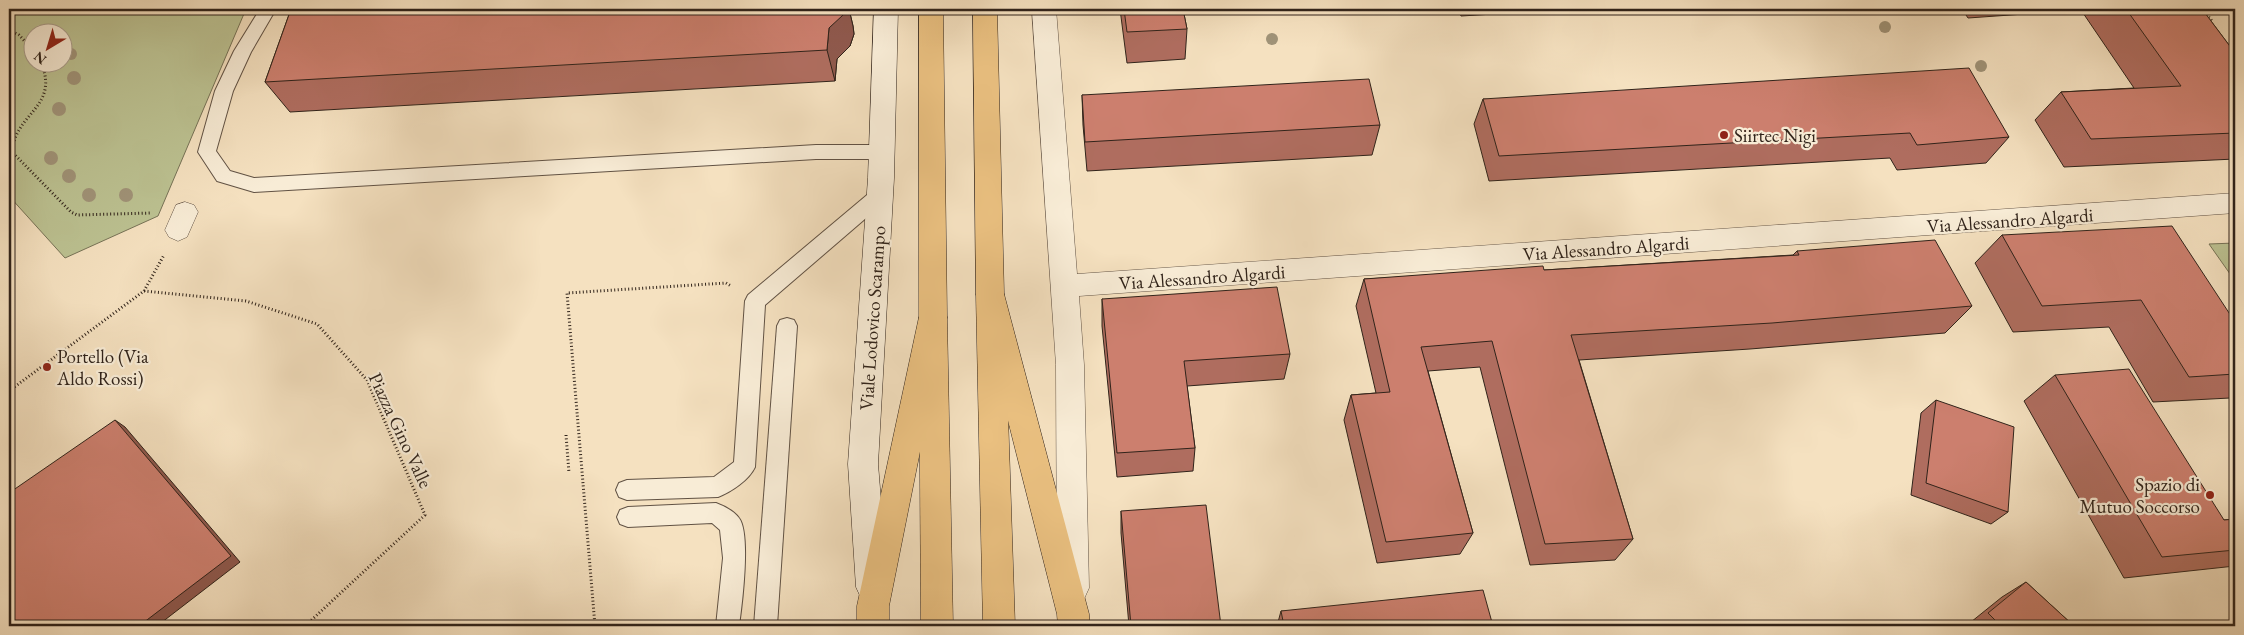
<svg xmlns="http://www.w3.org/2000/svg" width="2244" height="635" font-family="'EB Garamond',serif">
<style>
.green{fill:#bcc292;stroke:#767256;fill-rule:evenodd}
.lines{fill:none;stroke-linecap:round;stroke-linejoin:round}
.lane-casing{stroke:#615244;stroke-width:2}
.street-casing{stroke:#615244;stroke-width:1}
.secondary-casing{stroke:#30231a;stroke-width:1}
.primary-casing{stroke:#30231a;stroke-width:1}
.highway-casing{stroke:#30231a;stroke-width:1}
.path{stroke:#30231a;stroke-width:3;stroke-dasharray:1 2.5;stroke-linecap:butt}
.lane{fill:#f8ecd6;fill-rule:evenodd}
.street{fill:#f8ecd6;fill-rule:evenodd}
.secondary{fill:#f8ecd6;fill-rule:evenodd}
.primary{fill:#eac080;fill-rule:evenodd}
.highway{fill:#eac080;fill-rule:evenodd}
.tree{fill:#a09378}
.wall{fill:#af6d5f;stroke:#30231a}
.shaded-wall{fill:#8f594d;stroke:#30231a}
.building{fill:#cc7f6e;stroke:#30231a}
.poi-dot{fill:#8f2418;stroke:#f8ecd6;stroke-width:2}
.labels{text-anchor:middle;stroke-width:4.5;stroke-linejoin:round;paint-order:stroke}
.poi-label{font-size:19px;fill:#30231a;stroke:#f8ecd6;text-anchor:start}
.street-label{font-size:19px;fill:#30231a;stroke:#f8ecd6}
</style>
<rect width="100%" height="100%" fill="#f5e1c0"/>
<filter id="stains"><feTurbulence type="fractalNoise" baseFrequency=".004" numOctaves="4"/><feColorMatrix values="0 0 0 0 .2 0 0 0 0 .09 0 0 0 0 .02 0 0 0 .5 -.17"/></filter>
<radialGradient id="worn" r=".72"><stop offset=".6" stop-color="#630" stop-opacity="0"/><stop offset="1" stop-color="#630" stop-opacity=".3"/></radialGradient>
<g class="green">
<path d="M9 9H246L158 216 65 258 9 196V98L14 76 9 64ZM32 32H62V62H32Z"/>
<path d="M2235 243V281L2209 244Z"/>
</g>
<g class="lines">
<defs>
<g id="lane">
<path d="M260 9H276L251 52 233 91 216 151 230 171 254 178 816 145H881L887 147 890 152 887 157 881 159H816L254 192 217 181 198 152 215 91 234 51Z"/>
<path d="M880 188 887 190 889 195 887 200 765 305 755 467C749 480 731 492 718 497L627 500 619 497 616 490 619 483 627 480 714 477 734 462 745 301 748 295 873 190Z"/>
<path d="M787 318 794 320 797 326 777 626H754L777 326 780 320Z"/>
<path d="M716 503C724 506 734 511 739 518 751 533 742 605 739 626H716L723 558 720 530 712 523 628 527 620 524 617 517 620 510 628 507Z"/>
</g>
<g id="street">
<path d="M1032 9H1056L1077 274 2235 193V213L1079 296 1084 365 1089 588 1084 599 1073 603 1062 599 1057 588 1056 365Z"/>
<path d="M185 202 194 205 198 212 187 237 178 241 169 237 165 230 176 205Z"/>
</g>
<path id="secondary" d="M874 9H898L894 178 878 464 888 587 883 598 872 602 861 598 856 587 848 464 868 178Z"/>
<g id="primary">
<path d="M919 9H943L947 317 889 606V626H857V606L919 317Z"/>
<path d="M973 9H997L1004 294 1089 614 1090 626H1058L1057 614 976 294Z"/>
</g>
<g id="highway">
<path d="M990 283 1000 286 1004 294 1015 626H983L976 294 980 286Z"/>
<path d="M933 305 943 309 947 317 953 626H921L919 317 923 309Z"/>
</g>
</defs>
<use href="#lane" class="lane-casing"/>
<use href="#street" class="street-casing"/>
<use href="#secondary" class="secondary-casing"/>
<use href="#primary" class="primary-casing"/>
<use href="#highway" class="highway-casing"/>
<g class="path">
<path d="M2202 9 2212 21"/>
<path d="M9 30 19 35 32 49"/>
<path d="M41 62C60 108 15 112 12 152L71 212 77 215 152 213"/>
<path d="M144 291 246 301 317 324 367 380 425 515 305 626"/>
<path d="M9 391 144 291 164 255"/>
<path d="M566 435 569 473"/>
<path d="M595 626 567 293 726 283 731 286"/>
</g>
<use href="#lane" class="lane"/>
<use href="#street" class="street"/>
<use href="#secondary" class="secondary"/>
<use href="#primary" class="primary"/>
<use href="#highway" class="highway"/>
</g>
<g class="tree">
<circle cx="1885" cy="27" r="6"/>
<circle cx="1272" cy="39" r="6"/>
<circle cx="71" cy="54" r="6"/>
<circle cx="1981" cy="66" r="6"/>
<circle cx="74" cy="78" r="7"/>
<circle cx="59" cy="109" r="7"/>
<circle cx="51" cy="158" r="7"/>
<circle cx="69" cy="176" r="7"/>
<circle cx="89" cy="195" r="7"/>
<circle cx="126" cy="195" r="7"/>
</g>
<g class="wall">
<path d="M291 9H849L853 26 854 34 850 46 837 59 835 81 290 112 265 82Z"/>
<path d="M1120 9H1183L1187 29 1185 59 1127 63Z"/>
<path d="M1458 9H1576L1461 16Z"/>
<path d="M1962 9H2202L2235 53V159L2064 167 2035 120 2061 92 2134 88 2081 10 1968 18Z"/>
<path d="M1082 95 1380 125 1372 155 1087 171 1083 125Z"/>
<path d="M1483 99 2009 137 1986 163 1897 170 1890 158 1489 181 1474 124Z"/>
<path d="M2002 235 2235 322V395L2230 398 2153 402 2109 327 2013 332 1975 263Z"/>
<path d="M1797 251 1972 306 1945 333 1750 349 1579 360 1633 539 1615 560 1530 565 1480 367 1428 371 1473 533 1460 554 1377 563 1344 420 1351 395 1376 393 1356 306 1364 279 1544 270 1793 255Z"/>
<path d="M1102 299 1290 354 1284 379 1187 386 1195 448 1193 471 1117 477 1102 326Z"/>
<path d="M2055 375 2224 520 2235 519V566L2124 578 2024 401Z"/>
<path d="M1936 400 2008 512 1991 524 1911 495 1921 413Z"/>
<path d="M1121 511 1221 626H1129L1121 533Z"/>
<path d="M2026 582 2074 626H1966L2002 597Z"/>
<path d="M1281 611 1493 626H1277Z"/>
</g>
<g class="shaded-wall">
<path d="M845 9H849L853 26 854 34 850 46 837 59 835 81 827 50 829 28Z"/>
<path d="M115 420 125 427 240 562 157 626H139Z"/>
</g>
<g class="building">
<path d="M291 9H845L843 15 829 28 827 50 265 82Z"/>
<path d="M1124 9H1183L1187 29 1127 32Z"/>
<path d="M2126 9H2202L2235 53V133L2091 139 2061 92 2181 86Z"/>
<path d="M1969 68 2009 137 1917 145 1910 133 1499 156 1483 99Z"/>
<path d="M1369 79 1380 125 1085 142 1082 95Z"/>
<path d="M2172 226 2235 322V374L2189 377 2141 300 2042 306 2002 235Z"/>
<path d="M1935 240 1972 306 1772 323 1571 335 1633 539 1545 544 1492 341 1421 347 1473 533 1386 542 1351 395 1390 392 1364 279 1543 266 1544 270 1799 255 1797 251Z"/>
<path d="M1277 287 1290 354 1184 361 1195 448 1117 453 1102 299Z"/>
<path d="M2129 369 2224 520 2235 519V550L2162 557 2055 375Z"/>
<path d="M1936 400 2014 427 2008 512 1926 483Z"/>
<path d="M115 420 231 556 139 626H9V493Z"/>
<path d="M1206 505 1221 626H1131L1121 511Z"/>
<path d="M2026 582 2074 626H2001L1988 613Z"/>
<path d="M1483 590 1493 626H1284L1281 611Z"/>
</g>
<g class="poi-dot">
<circle cx="1724" cy="135" r="5"/>
<circle cx="47" cy="367" r="5"/>
<circle cx="2210" cy="495" r="5"/>
</g>
<g class="labels">
<g class="poi-label">
<text x="1734" y="142">Siirtec Nigi</text>
<text x="57" y="363">Portello (Via<tspan x="57" dy="22">Aldo Rossi)</tspan></text>
<text x="2200" y="491" text-anchor="end">Spazio di<tspan x="2200" dy="22">Mutuo Soccorso</tspan></text>
</g>
<g class="street-label">
<text transform="translate(2010 220) rotate(-4)" y="7">Via Alessandro Algardi</text>
<text transform="translate(1606 248) rotate(-4)" y="7">Via Alessandro Algardi</text>
<text transform="translate(1202 277) rotate(-4)" y="7">Via Alessandro Algardi</text>
<text transform="translate(872 318) rotate(-86)" y="7">Viale Lodovico Scarampo</text>
<text transform="translate(401 430) rotate(65)" y="7">Piazza Gino Valle</text>
</g>
</g>
<rect width="2244" height="635" fill="none" stroke="#f5e1c0" stroke-width="30"/>
<rect x="10" y="10" width="2224" height="615" fill="none" stroke="#30231a" stroke-width="2.5"/>
<rect x="15" y="15" width="2214" height="605" fill="none" stroke="#30231a"/>
<g transform="translate(48 48) rotate(218)"><circle r="24" fill="#f8ecd6" stroke="#a89c8b"/>
<path d="M0-4L9 19L0 12L-9 19Z" fill="#8f2418"/>
<text y="-8" font-size="14" font-weight="bold" text-anchor="middle" fill="#30231a">N</text>
</g>
<rect width="100%" height="100%" filter="url(#stains)"/>
<rect width="100%" height="100%" fill="url(#worn)"/>
</svg>
